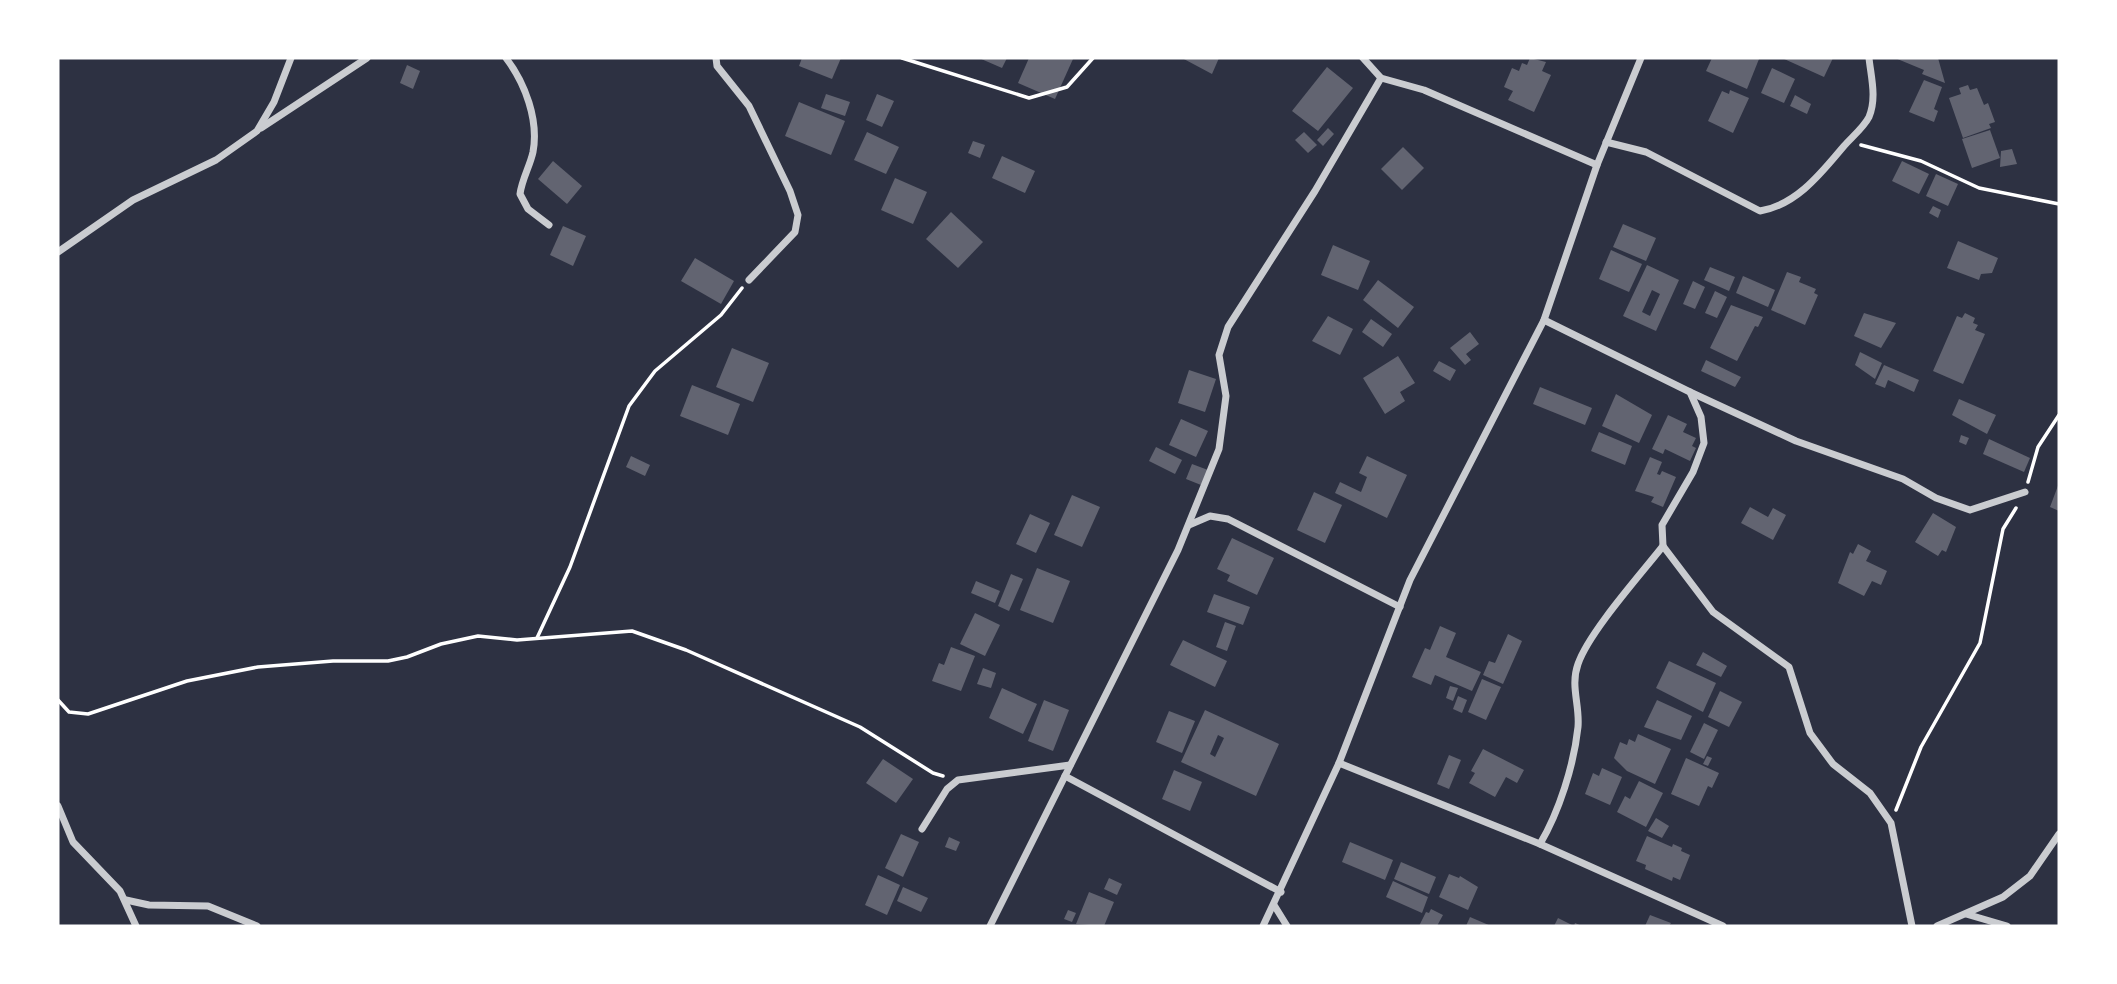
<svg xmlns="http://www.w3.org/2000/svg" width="2117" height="984" font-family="Helvetica,sans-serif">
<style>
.building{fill:#626471;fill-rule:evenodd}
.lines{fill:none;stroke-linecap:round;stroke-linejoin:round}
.path{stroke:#fff;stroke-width:3.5}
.minor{stroke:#caccd0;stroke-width:7}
</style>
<rect width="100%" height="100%" fill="#2d3142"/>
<g class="building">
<path d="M802 58H841L832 79 799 66Z"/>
<path d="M979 58H1007L1002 68Z"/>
<path d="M1029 58 1073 59 1055 99 1018 83Z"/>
<path d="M1182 58H1219L1212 74Z"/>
<path d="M1530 58 1546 62 1542 71 1551 75 1534 112 1508 100 1513 91 1504 87 1512 68 1519 71 1522 63 1527 65Z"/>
<path d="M1712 58H1755L1759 59 1747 89 1706 71Z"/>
<path d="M1782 58H1833L1824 77Z"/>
<path d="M1895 58H1938L1945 83 1922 74 1924 70Z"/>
<path d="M407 65 420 71 413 89 400 83Z"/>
<path d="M1327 67 1353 88 1318 131 1292 111Z"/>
<path d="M1772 68 1795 79 1784 103 1761 93Z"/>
<path d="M1924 80 1942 87 1934 109 1938 111 1934 122 1909 112Z"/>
<path d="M1968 85 1970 90 1977 88 1984 105 1988 103 1995 122 1989 124 1991 128 1963 138 1949 98 1961 94 1959 88Z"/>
<path d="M1730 90 1749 98 1733 133 1708 121 1722 91 1729 94Z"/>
<path d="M826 94 850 102 845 116 821 108Z"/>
<path d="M877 94 894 101 882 127 866 120Z"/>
<path d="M1795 95 1811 104 1807 114 1790 106Z"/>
<path d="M799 102 845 121 831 155 785 136Z"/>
<path d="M1328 128 1334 134 1323 146 1317 140Z"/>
<path d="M1990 130 2000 158 1972 168 1962 139Z"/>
<path d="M867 132 899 147 886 174 854 160Z"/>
<path d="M1304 132 1317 145 1308 153 1295 140Z"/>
<path d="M973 141 985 145 980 158 968 153Z"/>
<path d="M1403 147 1424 168 1402 190 1381 169Z"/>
<path d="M2012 149 2017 164 2000 167 2001 151Z"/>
<path d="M1002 156 1035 171 1025 193 992 178Z"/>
<path d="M553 161 582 186 567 204 538 179Z"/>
<path d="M1902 161 1929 174 1919 194 1892 181Z"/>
<path d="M1936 174 1958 184 1948 206 1926 196Z"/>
<path d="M895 178 927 192 913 224 881 210Z"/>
<path d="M1933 206 1941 210 1938 218 1929 213Z"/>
<path d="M951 212 983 242 958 268 926 239Z"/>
<path d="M1623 224 1656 238 1646 261 1613 247Z"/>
<path d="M563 226 586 236 573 266 550 255Z"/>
<path d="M1958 241 1998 258 1992 273 1981 274 1979 280 1947 268Z"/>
<path d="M1333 245 1370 261 1358 290 1321 275Z"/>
<path d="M1611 250 1642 264 1629 292 1599 279Z"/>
<path d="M695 258 734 281 721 304 681 281Z"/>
<path d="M1647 265 1679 280 1656 331 1623 316ZM1652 290 1660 294 1650 316 1642 312Z"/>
<path d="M1710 267 1735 277 1729 291 1704 280Z"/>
<path d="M1787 272 1801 277 1799 282 1816 289 1814 293 1818 295 1805 325 1771 310Z"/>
<path d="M1743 276 1775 290 1768 307 1736 293Z"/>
<path d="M1378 280 1414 307 1398 328 1363 300Z"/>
<path d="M1693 281 1705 287 1695 309 1683 304Z"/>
<path d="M1715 291 1727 297 1717 318 1705 313Z"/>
<path d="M1731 305 1763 317 1758 327 1755 326 1737 361 1710 348Z"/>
<path d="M1864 313 1896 323 1881 348 1854 336Z"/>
<path d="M1965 313 1975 318 1973 323 1978 325 1975 330 1985 334 1963 384 1933 371 1957 316 1962 318Z"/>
<path d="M1328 316 1353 329 1340 355 1312 341Z"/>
<path d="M1371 319 1392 334 1383 347 1362 332Z"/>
<path d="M1470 332 1479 344 1466 354 1471 360 1465 365 1450 348Z"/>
<path d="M732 348 769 363 753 402 716 387Z"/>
<path d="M1860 352 1882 363 1875 379 1855 365Z"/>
<path d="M1398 356 1415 383 1400 392 1405 401 1385 414 1363 378Z"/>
<path d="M1706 360 1741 377 1735 387 1701 371Z"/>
<path d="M1439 361 1456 370 1450 381 1433 371Z"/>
<path d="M1884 365 1919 380 1914 392 1888 380 1885 388 1875 384Z"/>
<path d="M1189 370 1216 379 1205 412 1178 403Z"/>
<path d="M692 385 740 404 728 435 680 416Z"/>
<path d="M1540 387 1592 408 1585 425 1533 404Z"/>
<path d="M1616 394 1652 415 1639 443 1602 426Z"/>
<path d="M1959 399 1996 415 1987 434 1952 415Z"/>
<path d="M1668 415 1687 424 1683 432 1696 438 1692 446 1696 448 1690 461 1665 449 1663 454 1652 449Z"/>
<path d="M1181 419 1208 431 1196 457 1169 445Z"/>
<path d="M1599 432 1632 446 1625 465 1591 451Z"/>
<path d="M1961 435 1969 438 1966 445 1959 442Z"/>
<path d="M1989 439 2030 458 2024 472 1983 454Z"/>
<path d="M1156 447 1182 460 1175 474 1149 461Z"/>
<path d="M631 456 650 465 645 476 626 467Z"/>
<path d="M1367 456 1407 475 1387 518 1335 493 1340 482 1361 492 1367 477 1359 473Z"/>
<path d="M1650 457 1662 462 1657 474 1660 475 1662 471 1676 477 1663 507 1651 502 1654 497 1635 491Z"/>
<path d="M1192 464 1208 470 1201 485 1186 479Z"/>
<path d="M2059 483V511L2050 507Z"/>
<path d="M1314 492 1342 505 1325 543 1297 530Z"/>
<path d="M1072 495 1100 507 1082 547 1054 535Z"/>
<path d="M1750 507 1768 517 1773 508 1786 515 1773 540 1741 523Z"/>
<path d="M1933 513 1956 527 1946 552 1942 550 1938 556 1915 542Z"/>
<path d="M1030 514 1050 523 1036 553 1016 544Z"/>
<path d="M1232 538 1274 558 1257 595 1227 581 1230 575 1217 569Z"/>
<path d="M1858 544 1871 551 1866 561 1887 571 1881 585 1872 581 1864 596 1838 583 1850 552 1853 554Z"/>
<path d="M1037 568 1070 581 1053 623 1020 610Z"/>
<path d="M1011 574 1023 579 1009 611 998 606Z"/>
<path d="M976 581 1000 591 995 603 971 593Z"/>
<path d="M1214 594 1250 607 1243 625 1207 612Z"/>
<path d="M975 613 1000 625 985 656 960 644Z"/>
<path d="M1225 622 1236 626 1227 651 1216 647Z"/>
<path d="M1440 626 1456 633 1446 657 1481 672 1472 691 1435 675 1431 685 1412 677 1425 648 1430 650Z"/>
<path d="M1508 634 1522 641 1503 684 1483 675 1489 661 1495 663Z"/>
<path d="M1183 640 1227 661 1215 687 1170 665Z"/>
<path d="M951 647 975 656 961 691 932 681 939 663 944 665Z"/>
<path d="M1703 652 1727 666 1721 677 1696 665Z"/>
<path d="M1669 661 1716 683 1703 712 1656 688Z"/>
<path d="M983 668 996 673 991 688 977 684Z"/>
<path d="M1482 679 1501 687 1486 720 1468 712Z"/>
<path d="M1450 686 1458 688 1453 701 1446 698Z"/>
<path d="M1002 688 1037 704 1023 734 989 718Z"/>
<path d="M1720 691 1742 702 1729 727 1708 717Z"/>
<path d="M1458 696 1467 700 1462 713 1453 709Z"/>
<path d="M1044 700 1069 710 1053 751 1028 741Z"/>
<path d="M1657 700 1692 716 1681 740 1644 727Z"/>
<path d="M1205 710 1279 744 1256 796 1181 762ZM1218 735 1224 738 1215 757 1210 754Z"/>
<path d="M1169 711 1195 721 1182 753 1156 742Z"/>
<path d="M1704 723 1718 730 1704 759 1690 752Z"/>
<path d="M1638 734 1671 749 1655 784 1627 771 1614 758 1620 742 1627 745 1629 739 1635 742Z"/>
<path d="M1483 749 1524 770 1517 783 1506 777 1495 797 1469 783 1475 773 1471 771Z"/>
<path d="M1449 755 1461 760 1449 789 1437 784Z"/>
<path d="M1707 756 1712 758 1708 766 1703 764Z"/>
<path d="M1686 758 1719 773 1712 788 1708 786 1699 806 1671 794Z"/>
<path d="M883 759 913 779 896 803 866 783Z"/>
<path d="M1602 768 1622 777 1610 805 1585 794 1593 773 1599 776Z"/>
<path d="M1174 770 1202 782 1190 811 1162 799Z"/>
<path d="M1639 781 1663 793 1646 827 1617 812 1625 796 1630 799Z"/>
<path d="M1656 818 1669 826 1662 838 1648 831Z"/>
<path d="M901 834 919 842 903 877 885 868Z"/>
<path d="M1647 836 1672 847 1673 844 1682 848 1681 851 1690 855 1680 880 1673 877 1672 881 1645 869 1646 865 1636 861Z"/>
<path d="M949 837 960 842 956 851 945 847Z"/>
<path d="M1350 842 1393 860 1385 880 1342 862Z"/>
<path d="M1401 862 1436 877 1429 894 1394 879Z"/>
<path d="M1449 874 1459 878 1460 876 1478 887 1468 910 1439 897Z"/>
<path d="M878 875 900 885 887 915 865 905Z"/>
<path d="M1109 878 1122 884 1117 895 1104 889Z"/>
<path d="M1393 881 1428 897 1422 913 1386 897Z"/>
<path d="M903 887 928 898 921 912 897 901Z"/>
<path d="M1089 892 1114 902 1104 926 1076 924Z"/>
<path d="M1431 909 1443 915 1437 926H1419L1426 912 1429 913Z"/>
<path d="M1068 910 1076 913 1072 922 1064 919Z"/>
<path d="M1650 915 1671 923 1669 926H1645Z"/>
<path d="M1470 917 1491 926H1466Z"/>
<path d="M1558 918 1574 926 1575 923 1582 926H1554Z"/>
</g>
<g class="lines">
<g class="path">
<path d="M902 58 1029 98 1067 87 1093 58"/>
<path d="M1861 145 1921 161 1979 188 2059 204"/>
<path d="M2028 482 2038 447 2059 415"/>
<path d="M537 638 570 567 629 406 655 371 721 315 742 288"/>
<path d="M58 700 69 712 88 714 187 681 258 667 333 661H388L407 657 441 644 478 636 517 640 632 631 686 650 860 727 933 773 943 776"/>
<path d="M1896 810 1921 747 1980 643 2003 529 2016 508"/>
</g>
<g class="minor">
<path d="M506 58C525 83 539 120 533 152 530 166 522 179 520 194L528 209 549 225"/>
<path d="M716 58 717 66 749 106 790 191 798 215 795 232 749 280"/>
<path d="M1363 58 1381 78 1424 90 1597 165"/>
<path d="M261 128 367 58"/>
<path d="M1606 142 1646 152 1760 211C1797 205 1822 172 1844 146 1852 137 1864 127 1869 117 1877 98 1871 77 1869 58"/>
<path d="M58 252 133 200 216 160 257 131 274 102 291 58"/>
<path d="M1544 320 1690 392 1701 417 1704 443 1693 472 1662 525 1663 546 1713 612 1789 667 1810 733 1833 764 1870 793 1891 823 1912 926"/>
<path d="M1690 392 1796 441 1903 479 1936 498 1970 510 2025 492"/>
<path d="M1189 525 1210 516 1228 519 1400 607"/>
<path d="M1339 763 1540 844 1723 926"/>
<path d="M1065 776 1281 892"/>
<path d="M58 806 73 842 120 891 136 926"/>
<path d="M922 829 947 789 958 780 1070 765"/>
<path d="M1540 844C1559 812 1574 765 1578 727 1580 705 1570 686 1578 664 1589 632 1641 574 1663 546"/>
<path d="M126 900 149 905 208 906 257 926"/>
<path d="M1274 905 1287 926"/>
<path d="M1966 914 2007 926"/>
<path d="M990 926 1178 550 1219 449 1226 396 1219 355 1228 327 1315 191 1381 78"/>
<path d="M1263 926 1339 763 1410 580 1544 320 1597 165 1641 58"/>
<path d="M1937 926 2003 897 2030 876 2059 834"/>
</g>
</g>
<rect width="2117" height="984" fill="none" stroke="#ffffff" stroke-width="119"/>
</svg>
